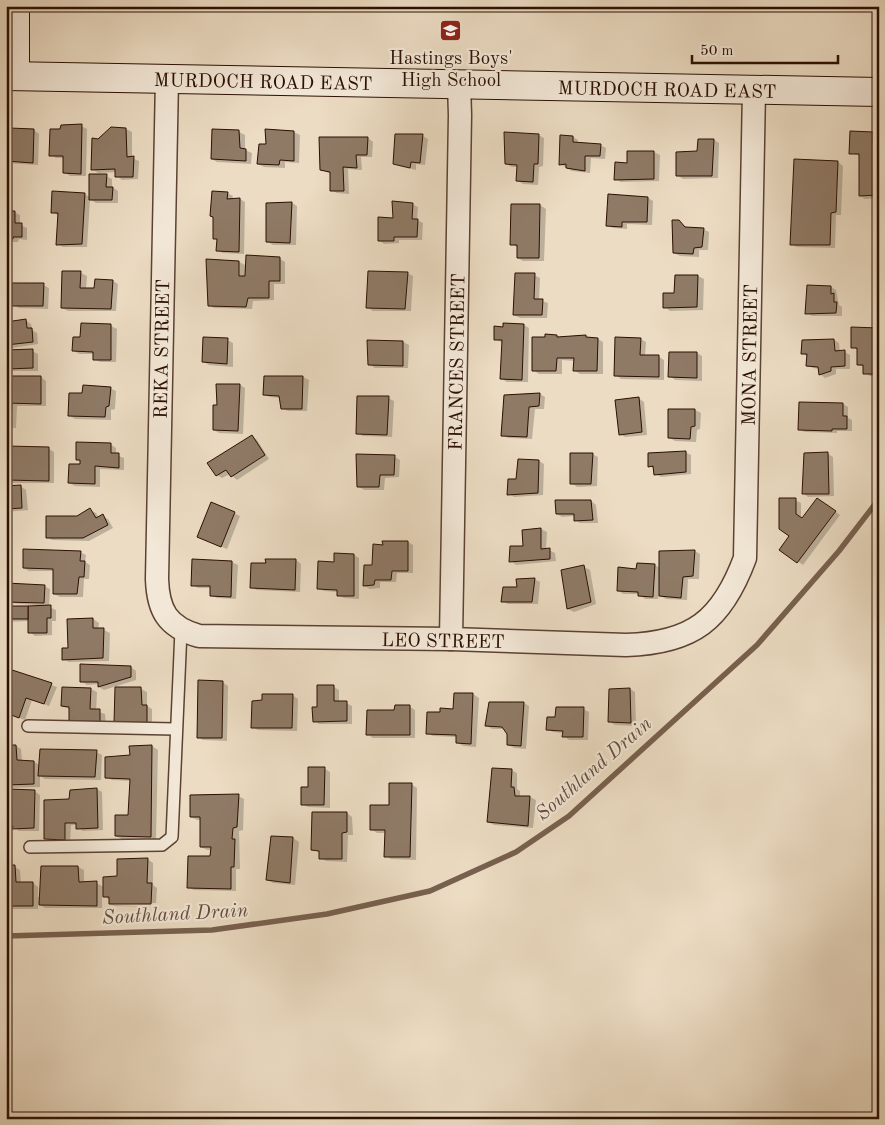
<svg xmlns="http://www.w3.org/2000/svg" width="885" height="1125" font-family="'Old Standard TT',serif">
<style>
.shadow{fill:#0003}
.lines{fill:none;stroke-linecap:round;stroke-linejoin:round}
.stream{stroke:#77604e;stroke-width:5.5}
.building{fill:#8f7a66;stroke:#2b0f02}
.lane-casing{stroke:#5b4232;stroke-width:14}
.street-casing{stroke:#5b4232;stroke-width:25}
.secondary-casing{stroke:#2b0f02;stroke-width:30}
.lane{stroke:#f3e8d8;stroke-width:11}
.street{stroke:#f3e8d8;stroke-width:22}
.secondary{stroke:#f3e8d8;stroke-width:28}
.labels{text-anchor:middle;stroke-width:4.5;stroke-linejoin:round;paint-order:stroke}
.poi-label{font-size:19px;fill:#2b0f02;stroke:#f3e8d8}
.street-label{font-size:19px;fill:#2b0f02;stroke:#f3e8d8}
.water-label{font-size:20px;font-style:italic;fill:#644c3b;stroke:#f3e8d8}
</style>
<rect width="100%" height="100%" fill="#ecdcc3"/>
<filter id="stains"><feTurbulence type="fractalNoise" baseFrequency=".004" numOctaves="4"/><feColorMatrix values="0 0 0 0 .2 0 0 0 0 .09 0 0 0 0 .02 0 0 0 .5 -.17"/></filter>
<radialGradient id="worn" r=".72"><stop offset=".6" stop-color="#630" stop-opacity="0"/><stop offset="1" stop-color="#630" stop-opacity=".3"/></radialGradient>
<g class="shadow">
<path d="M81 126 87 129 86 176H70L64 172 65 158H56L51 155 61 130Z"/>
<path d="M126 129 132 132V158L139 161 138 179 122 180 117 176V172L98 173 92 169 99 140Z"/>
<path d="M34 130 39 134 38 165 6 163V135Z"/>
<path d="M266 131 294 132 300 135 299 163 285 162V168L264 167 258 164 267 146Z"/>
<path d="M239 132 245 135V150L252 153 251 164 217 162 212 159Z"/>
<path d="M872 134 878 137 879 144V198L865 199 860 196V156L851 153Z"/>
<path d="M538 135 544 138 543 166 539 167 538 185 523 184 517 180 518 167H512L506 164Z"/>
<path d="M423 136 428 139 425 165 416 164V170L400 166 394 163Z"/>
<path d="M573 137 578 140V144L600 145 606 148 605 159 591 158 590 173 572 171 560 164Z"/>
<path d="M368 138 373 142 372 157H361L362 170 348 169 349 194 337 193 331 190V174L321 170Z"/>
<path d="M714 140 719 143 718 178 683 179 677 175 698 152Z"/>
<path d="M629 152H654L660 155 659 181 621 182 615 179 628 165Z"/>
<path d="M838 162 843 166 841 215H836L835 248 797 247 791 244Z"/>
<path d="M106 176 112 179V187L118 191V203H96L90 199 87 247H63L58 244 59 216 52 212 84 194 90 197Z"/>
<path d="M227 193 233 196 232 200 240 199 245 202 244 254 223 253 217 250 218 240 214 238Z"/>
<path d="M648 198 653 201 652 225 627 224V229L613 228 607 225Z"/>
<path d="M292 203 297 206 296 245H273L267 241Z"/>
<path d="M412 204 418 207 417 220 423 223 422 240H399V243L384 244 379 240 394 219Z"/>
<path d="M512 205H540L546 209 544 261H523L518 258 517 247 512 244Z"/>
<path d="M6 212H14L20 215V225L27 228V240L19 239 18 242H6Z"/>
<path d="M679 222 688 228 703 229 709 232 708 250H699V257L680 256 674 253Z"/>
<path d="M280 259 285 262V284H274V300L253 301 252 309 214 308 209 305 239 262 247 266Z"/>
<path d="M64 273H81L87 276 86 289H95L113 281 118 284 116 311H68L62 308Z"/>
<path d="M407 273 413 276 411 311H373L367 307Z"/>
<path d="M534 275 540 278 539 300 548 303 547 318H520L514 315Z"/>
<path d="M676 276H698L704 279 703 310 670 311 665 307 675 294Z"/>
<path d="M43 285 49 288 48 309 19 308 13 305Z"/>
<path d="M831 287 836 290 839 305 842 307V316H812L807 313Z"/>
<path d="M25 320 31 324 32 330 37 333 38 344 6 349V323Z"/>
<path d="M524 325 529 328 528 382H507L502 379 503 343 495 339 504 328Z"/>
<path d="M111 326 117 329 116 362H100L94 359V354H79L73 350 81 339Z"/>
<path d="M879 329V376H870L865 373 864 367 859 365 858 350 852 347Z"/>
<path d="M557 336 560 338 585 336 590 339H598L603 342V374H580L575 371V361L562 360V374H539L533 370Z"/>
<path d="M640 339 646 342 645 356 659 357 664 360V380L621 379 616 375Z"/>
<path d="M227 340 233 343V367L209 365 204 362Z"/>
<path d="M834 340 839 343 840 352H845L850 355V369H836V374L825 378 820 374V369L813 368 808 365V357L802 353Z"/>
<path d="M403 342 409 345 408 368H375L369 364Z"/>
<path d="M6 351H32L38 354V371H13L8 368 6 367Z"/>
<path d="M697 353 702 356V381L675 380 670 376Z"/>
<path d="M6 377H41L46 381V406H17L16 428H6Z"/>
<path d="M265 377H303L309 380 307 411H288L282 408 281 398 270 397 264 394Z"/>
<path d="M240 385 245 388 243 434 219 433 214 430 218 406Z"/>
<path d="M110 388 116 391 115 409 111 410V420L75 419 69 415 83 394Z"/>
<path d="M540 394 545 397 544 409H535L532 439 508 438 503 435Z"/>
<path d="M388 398 394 401 392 437 363 436 357 433Z"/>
<path d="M638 398 644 402 647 435 625 437 620 434Z"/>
<path d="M843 404 848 407V418L852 420V431H837V433L805 432 799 429Z"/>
<path d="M669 410H695L701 413 700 429 697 430 696 442 675 441 670 438Z"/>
<path d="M252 436 257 440 269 459 237 480 230 474 222 478 217 475Z"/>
<path d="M110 444 116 448V455L124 458V470L100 469V487L75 486 69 483 81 465V462L77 460Z"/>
<path d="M49 449 54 452V483H10L6 480V460Z"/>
<path d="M685 452 691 455V474L661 477 656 474 655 469 649 466Z"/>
<path d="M592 454 598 457 597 486 577 487 572 483Z"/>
<path d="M828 454 833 457 834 496 808 497 803 493Z"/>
<path d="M395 457 400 460 399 477 385 478 384 490H364L358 486Z"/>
<path d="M539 461 544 464 543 495 514 497 509 494 517 480Z"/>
<path d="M20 486 26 490 28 510 6 512V487Z"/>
<path d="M795 500 801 503V520L823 503 840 515 803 565 781 550 790 536Z"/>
<path d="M591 501 596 505 598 523H580L575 520V516L562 517 557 514Z"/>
<path d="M211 503 240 516 227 549 198 537Z"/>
<path d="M90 510 96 513 99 518 102 516 108 519 113 528 89 541 52 540 47 537Z"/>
<path d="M541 529 547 532 546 550H549L555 553 556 561 516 565 511 561 525 547 524 531Z"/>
<path d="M408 542 413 545V573H397L396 582H380V588L370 589 364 586 384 547Z"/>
<path d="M695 551 700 554 699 579H688L687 600 666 599 659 595 658 599H645L639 594H623L618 590 637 570 655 565 660 568Z"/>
<path d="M80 552 86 555 85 562 90 565 89 579H84L83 597H60L54 594V571H29L24 568Z"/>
<path d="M354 555 359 558V599L344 598 338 595V592L324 591 318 588 336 563Z"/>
<path d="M296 560 301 564 300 592 257 590 251 587 267 564Z"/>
<path d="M193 561 232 562 238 565 236 599 217 598 211 595V588H198L193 585Z"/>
<path d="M584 567 590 570 596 604 574 612 568 609Z"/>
<path d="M534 579 540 582 538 604H508L502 601Z"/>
<path d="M6 585 44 586 50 589 49 607 56 610V621H52V635L35 636 30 632 29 621 6 622V608L36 607V605L6 603Z"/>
<path d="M93 619 99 623 98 630H104L110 633 109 661 69 662 63 659 69 649 68 621Z"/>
<path d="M131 667 136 671V680L104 690 99 687V684L87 685 81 681Z"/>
<path d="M6 669 57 687 49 706 32 700 25 720 6 713Z"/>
<path d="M222 682 228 686 227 741 203 740 198 737Z"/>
<path d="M334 687 339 690V703H346L352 706V724H319L314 721 318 708Z"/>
<path d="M64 688 91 689 97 692 96 711 105 714 106 725 62 706Z"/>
<path d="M141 689 147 692V706L152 709V726L121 725Z"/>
<path d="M630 689 635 692 636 726 615 725 609 721Z"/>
<path d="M455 694H473L479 698 476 747 463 746 457 742V737L433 736 427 733 441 713 454 710Z"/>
<path d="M292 695 298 699 297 731 258 730 252 727Z"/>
<path d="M524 703 529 706 526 749 514 748 508 745V733L505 729H492L487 726Z"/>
<path d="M410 707 415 710V738H373L367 734 396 711Z"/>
<path d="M583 709 589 712 588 740H569L564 736V733L553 732 548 729 556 718Z"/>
<path d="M6 746H16L21 749 22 762H34L40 765 96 752 102 755 101 780 45 779 40 776V787L6 788Z"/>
<path d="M152 746 158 750 156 839H122L116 836 129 816 131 781 112 780 106 777 131 756V747Z"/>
<path d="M325 769 330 772V808L308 807 302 804 309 788Z"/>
<path d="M511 770 517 773V789L520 791V797H530L536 800 533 828 494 825 488 822Z"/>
<path d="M411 784 417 788 416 860 391 859 386 856V833H377L371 829Z"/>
<path d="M97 789 102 792 103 830 83 831 78 828 77 825H71L70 842H51L45 838 71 800Z"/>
<path d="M34 791 40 795 39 831H19L15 828 6 829V848V801Z"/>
<path d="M238 796 244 799 243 830 239 831 240 869H236V891L194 890 188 887 211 857 212 850H207L201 847 202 820H197L191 817Z"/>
<path d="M347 813 352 817 353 835H348L347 862 326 861 321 858V853L312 849Z"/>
<path d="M272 837 293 838 299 842 295 885 273 883 268 880Z"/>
<path d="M147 859 153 863V885L157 888 156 903H114V905L156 907 115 906 110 903V900L102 895V908H45L38 904V909H6V867H15L20 870 21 884 33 883 38 887V897H40L78 867 84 870V883H96L104 887Z"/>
</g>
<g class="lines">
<path class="stream" d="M6 936 212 930 327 914 430 891 516 852 569 816 757 645 839 551 879 499"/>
</g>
<g class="building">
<path d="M82 124 81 174 63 173V156H49L50 129H60L61 125Z"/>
<path d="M111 127 126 128 127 157 134 156 133 177H115V169L91 170 92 138 98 139Z"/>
<path d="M9 128 34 129 33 163 6 161V134H9Z"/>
<path d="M212 129 239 130 240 148 246 149V161L211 159Z"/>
<path d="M265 129 294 131V161L280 160 279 165 257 164 259 144H266Z"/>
<path d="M850 131 873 132V143H879V195L859 196V154H849Z"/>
<path d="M504 132 539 134 538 164H534L533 182 516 181 517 165 505 164Z"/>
<path d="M395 134H423L420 163 411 162 410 168 393 164Z"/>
<path d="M560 135 573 136V142L601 144 600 156H585V171L566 168V164L559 165Z"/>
<path d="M319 137H368L367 155H356L357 168 343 167 344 191H330V172L320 170Z"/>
<path d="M698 139H714L712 176H676V152L697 151Z"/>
<path d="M627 151H654V179L614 180 615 162 627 163Z"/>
<path d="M794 159 838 161 836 212 831 213 830 245H790Z"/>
<path d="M89 174H107L106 187H113L112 200H89Z"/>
<path d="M52 191 85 193 82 244 56 245 58 213H51Z"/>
<path d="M212 191 228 192 227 199 240 198 239 252 216 251 217 239H213V217L210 216Z"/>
<path d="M608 194 648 197 647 222H622V227L606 226Z"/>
<path d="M392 201 413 203 412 219H418L417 237H394V241H378V217L393 218Z"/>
<path d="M292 202 290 243 266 242V203Z"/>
<path d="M511 204H540L539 258H517V245H510Z"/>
<path d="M6 211H15V223H22V237H13V239L6 240Z"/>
<path d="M672 220H679L685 227 704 228 702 247 694 248 693 254 673 253Z"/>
<path d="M246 255 280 257V281H269V298H248L246 307 208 306 206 259 239 261V276H245Z"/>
<path d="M62 271H81L80 288H94L95 279 113 280 111 309 61 308Z"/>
<path d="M368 271 408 272 405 309 366 308Z"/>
<path d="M515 273H535L534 299H543L542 315H513Z"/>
<path d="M675 275H698L697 307 663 308V293H674Z"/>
<path d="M12 283H44L43 306H12Z"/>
<path d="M807 285 831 286V294L834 293V302H837L836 313 805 314Z"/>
<path d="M26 319 27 328H32L33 342 6 345V322Z"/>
<path d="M81 323 111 324V360H93V352L72 351 73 337H80Z"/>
<path d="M503 323 524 324 522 380 500 379 502 340H494V326L503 327Z"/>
<path d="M851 327 879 328V374H863V365H857V348H851Z"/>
<path d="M545 334 557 335V337L586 335V337L598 338 597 371H573L574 358H557L556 371H532V337H545Z"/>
<path d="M203 337 228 338 227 364 202 362Z"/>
<path d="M615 337 641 338 640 355H659V377L614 376Z"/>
<path d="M834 339 835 351 845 350V366L831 367V371L819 375 818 367 806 366 807 354H801L802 340Z"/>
<path d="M367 340 403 341V366L368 365Z"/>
<path d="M33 349V368L7 369 6 350Z"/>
<path d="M669 352H697V378L668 377Z"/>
<path d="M6 376H41V404L6 403Z"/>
<path d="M264 376H303L302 409H281L279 396 263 395Z"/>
<path d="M216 384H240L238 431 213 430V405H217Z"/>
<path d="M83 385 111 387 109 406 106 407 105 417 68 416 69 393H82Z"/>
<path d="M540 393 539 406 529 407 527 437 501 436 504 395Z"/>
<path d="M357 396H389L387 435 356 434Z"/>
<path d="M639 397 642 432 619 435 615 400Z"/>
<path d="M799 402 843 403V416H847V429H832V431L798 430Z"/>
<path d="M6 403H12L11 426H6Z"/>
<path d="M668 409H695V426L691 427 690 439 668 438Z"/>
<path d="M252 435 265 455 231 477 226 470 216 476 207 463Z"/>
<path d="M76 442 111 443V453H119V468L95 466V484L68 483 69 464H80V460H76Z"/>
<path d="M7 446 49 447V481L6 480Z"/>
<path d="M686 451V472L654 475 653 466 648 467V453Z"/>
<path d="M828 452 829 494H802L804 453Z"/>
<path d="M570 453H593L591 484H570Z"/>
<path d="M356 454 395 455 394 475H380L379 487H357Z"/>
<path d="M518 459 539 460 538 493 507 495 508 479H516Z"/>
<path d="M21 485 22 508 6 509V486Z"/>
<path d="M779 498H796V514L802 518 817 498 836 511 797 563 779 550 789 536 779 529Z"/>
<path d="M555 500H591L593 520 574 521V514H556Z"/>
<path d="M211 502 235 512 221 547 197 537Z"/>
<path d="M90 508 96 518 103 514 108 525 83 538H46V516H77Z"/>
<path d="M541 528V549L550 548V559L509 562 510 546H523L522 530Z"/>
<path d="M382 541H408V571H392L391 580H375L374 585 363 586 364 565H372L373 544 383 545Z"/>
<path d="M23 549 81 551 80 561H85L84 577H79L77 594H53V569L23 568Z"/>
<path d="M695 550 693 576 683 577 681 598 659 596V551Z"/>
<path d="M334 553 354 554V596H337V590L317 589 318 561 334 562Z"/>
<path d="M192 559 232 561 231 597 210 596V586H191Z"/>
<path d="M265 559H296L295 590 250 588 251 563H266Z"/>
<path d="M637 563 655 564 653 597 638 596V592L617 591 618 567 636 569Z"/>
<path d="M584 565 591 602 567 609 561 570Z"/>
<path d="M535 578 532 602H501L503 587H517L516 579Z"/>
<path d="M6 583 45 585 44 603 6 602Z"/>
<path d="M51 605V618H47V633H28V606Z"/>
<rect x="6" y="606" width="22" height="13"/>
<path d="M93 618V628H104L103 658 62 660V648H68L67 619Z"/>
<path d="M80 664 131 666V677L98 687V682H80Z"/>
<path d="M6 668 52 683 44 704 26 698 19 718 6 713Z"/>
<path d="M198 680 223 681 222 738H197Z"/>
<path d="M317 685H334V701H347V721L313 722 312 707H317Z"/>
<path d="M62 687 91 688 90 709H100V722H69V707L61 706Z"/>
<path d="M115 687H141L142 705H147V724L114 723Z"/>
<path d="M630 688 631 723 608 722 609 689Z"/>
<path d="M454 693H473L471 744 456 743V735L426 734 427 712H440V708L453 709Z"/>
<path d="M262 694H293L292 728H251L252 701 262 700Z"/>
<path d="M489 702H524L521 746 507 745V734L502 727 485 726Z"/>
<path d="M395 705H410V735H366L367 710H394Z"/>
<path d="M556 707H584L583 737H562L563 731 546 730 547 717H555Z"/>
<path d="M6 745H16L17 760 34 761V784L6 785Z"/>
<path d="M152 745 151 837 115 836V815H128L130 779 105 778V757L130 755 129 746Z"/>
<path d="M40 749 97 750 95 777 38 776Z"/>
<path d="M308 767H325L324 805H301V787H308Z"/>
<path d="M492 768 512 769 511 787H514L515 796H530L528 826 487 822Z"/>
<path d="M389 783H412L410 857H384L385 830H370V805H389Z"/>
<path d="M97 788 98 828 76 829V823H65V840L44 839V800L69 799 70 790Z"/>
<path d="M8 789 35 790 34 828 12 829 13 826H6V799Z"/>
<path d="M239 794 237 827 233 828 232 839H235L234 867H231V889L187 888 188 856H210L211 847H200V817H190V795Z"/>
<path d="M312 812H347V832L342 833V859H319V851L311 850Z"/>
<path d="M271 836 293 837 290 883 266 880Z"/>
<path d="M148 858 147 883H152L151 904H109V897H103V877L117 876V859Z"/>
<path d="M6 865H15L16 882H33V906H6Z"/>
<path d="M41 866H78L79 882 97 881V906L39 905Z"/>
</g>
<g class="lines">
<defs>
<g id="lane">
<path d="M28 726 175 729"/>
<path d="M30 847 162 845 172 837 181 630"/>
</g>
<g id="street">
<path d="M167 79 157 579C158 610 167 627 199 636L451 639 626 645C693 643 722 620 745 558L754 90"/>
<path d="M451 639 460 115 459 85"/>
</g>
<g id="secondary">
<path d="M15 6V76"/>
<path d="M6 76 879 92"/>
</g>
</defs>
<use href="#lane" class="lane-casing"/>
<use href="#street" class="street-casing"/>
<use href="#secondary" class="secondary-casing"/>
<use href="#lane" class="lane"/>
<use href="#street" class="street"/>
<use href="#secondary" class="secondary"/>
</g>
<defs>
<symbol id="school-square" viewBox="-11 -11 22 22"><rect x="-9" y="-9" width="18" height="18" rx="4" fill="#8f2418" stroke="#f3e8d8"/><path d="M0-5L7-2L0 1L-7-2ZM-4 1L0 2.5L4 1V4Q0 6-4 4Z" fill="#fff"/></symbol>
</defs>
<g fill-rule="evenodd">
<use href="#school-square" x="438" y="18" width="25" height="25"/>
</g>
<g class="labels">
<g class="poi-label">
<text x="451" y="64">Hastings Boys'<tspan x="451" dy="22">High School</tspan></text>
</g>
<g class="street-label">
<text transform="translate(263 81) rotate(1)" y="7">MURDOCH ROAD EAST</text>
<text transform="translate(667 89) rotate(1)" y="7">MURDOCH ROAD EAST</text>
<text transform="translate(161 349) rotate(-89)" y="7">REKA STREET</text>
<text transform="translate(749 355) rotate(-89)" y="7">MONA STREET</text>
<text transform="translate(456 362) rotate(-89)" y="7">FRANCES STREET</text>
<text transform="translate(443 640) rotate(1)" y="7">LEO STREET</text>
</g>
<g class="water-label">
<text transform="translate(593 768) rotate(-41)" y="7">Southland Drain</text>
<text transform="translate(175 913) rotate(-3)" y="7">Southland Drain</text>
</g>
</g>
<rect width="885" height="1125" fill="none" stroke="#ecdcc3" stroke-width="25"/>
<rect x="8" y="8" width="870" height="1110" fill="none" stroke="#2b0f02" stroke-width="2.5"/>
<rect x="12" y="12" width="860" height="1100" fill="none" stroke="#2b0f02"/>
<path d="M692 55v8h146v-8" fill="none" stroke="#2b0f02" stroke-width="2.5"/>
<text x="700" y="55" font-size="15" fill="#2b0f02" stroke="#f3e8d8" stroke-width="4" paint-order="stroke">50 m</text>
<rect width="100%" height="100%" filter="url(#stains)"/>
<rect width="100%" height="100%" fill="url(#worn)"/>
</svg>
